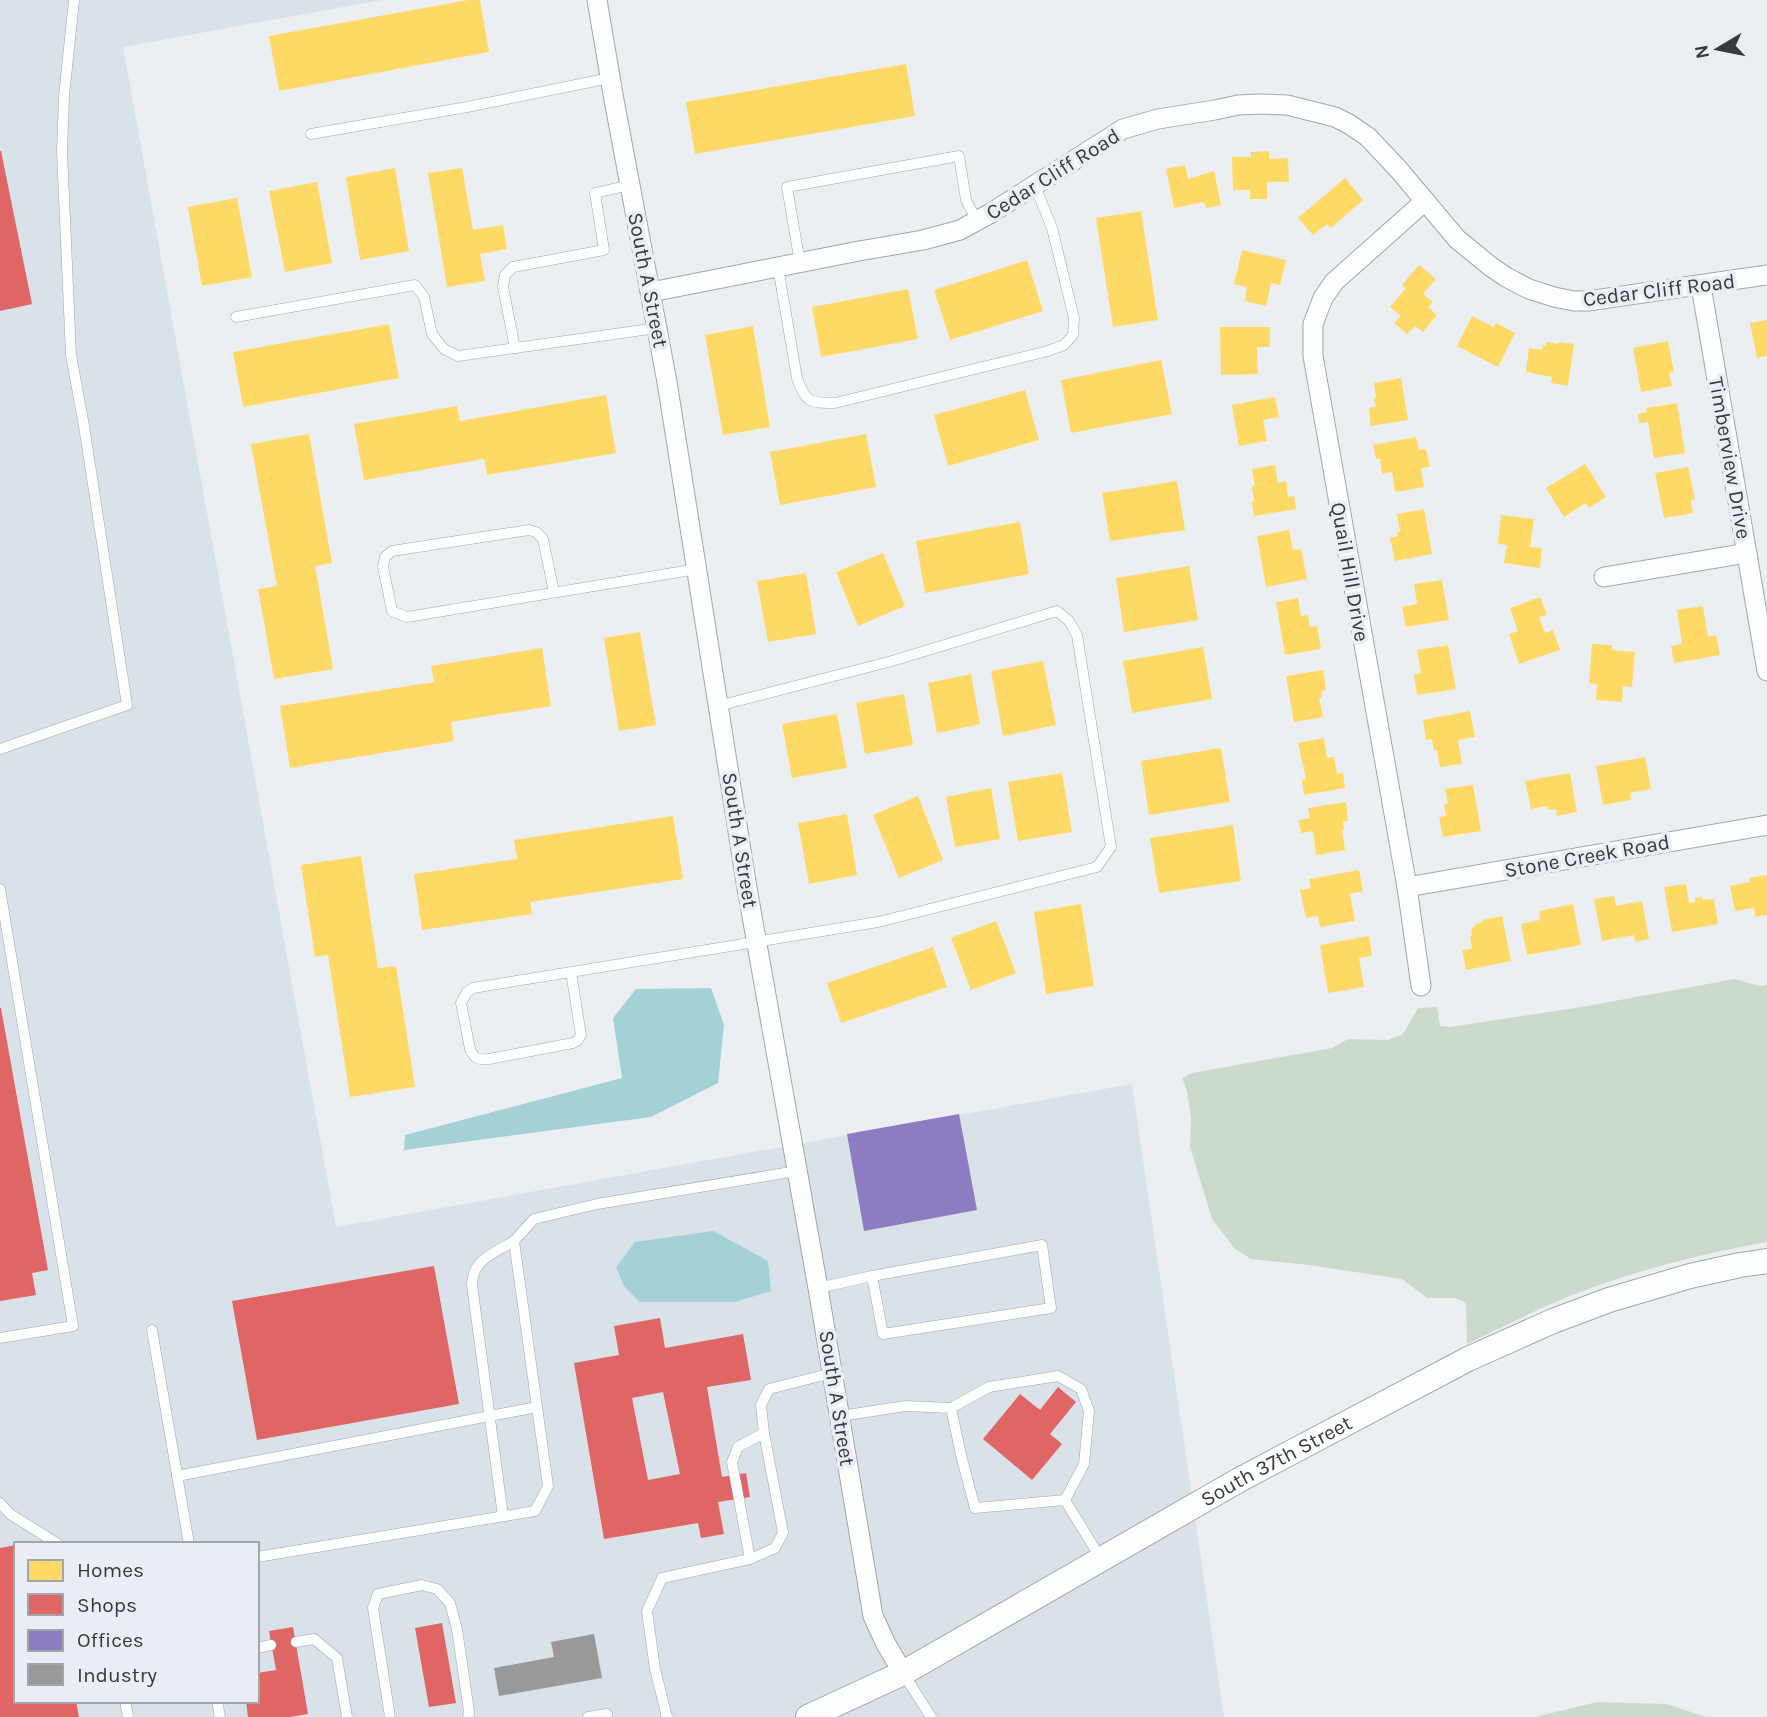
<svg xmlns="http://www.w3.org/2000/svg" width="1767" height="1717" font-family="Karla,sans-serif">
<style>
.built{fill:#d9e1e9;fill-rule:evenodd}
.green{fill:#ccdacc}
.water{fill:#a3d1d5}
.homes{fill:#ffd966}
.shops{fill:#e06666;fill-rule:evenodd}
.offices{fill:#8e7cc3}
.industry{fill:#999}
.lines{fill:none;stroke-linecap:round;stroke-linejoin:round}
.service-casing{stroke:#a3a6a8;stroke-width:11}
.minor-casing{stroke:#a3a6a8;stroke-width:21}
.tertiary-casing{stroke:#a3a6a8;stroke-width:26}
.service{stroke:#fcfdfd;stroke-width:10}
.minor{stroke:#fcfdfd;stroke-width:19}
.tertiary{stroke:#fcfdfd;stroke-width:24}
.labels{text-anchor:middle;stroke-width:7;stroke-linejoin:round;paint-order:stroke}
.street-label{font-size:21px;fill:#383a3c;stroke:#e9eef5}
</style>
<rect width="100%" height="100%" fill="#eceff2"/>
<path class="built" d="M0 0H382L123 47 336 1227 1132 1084 1224 1717H0ZM16 1544H257V1701H16Z"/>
<g class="green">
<path d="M1735 979 1759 986 1767 985V1242C1700 1254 1633 1271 1570 1296 1535 1310 1501 1328 1467 1344L1466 1303 1455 1298H1427L1402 1279 1309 1265 1251 1259 1235 1249 1212 1219 1190 1147 1191 1118 1187 1091 1182 1078 1192 1073 1332 1048 1348 1039 1388 1040 1403 1034 1418 1008 1437 1007 1440 1026 1450 1027 1581 1007Z"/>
<path d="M1597 1702 1667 1704 1706 1717H1535Z"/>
</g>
<g class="water">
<path d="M711 988 724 1025 718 1083 651 1117 404 1150 405 1135 622 1078 613 1018 636 989Z"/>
<path d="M713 1231 768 1261 771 1291 735 1302H640L624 1286 616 1267 635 1242Z"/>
</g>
<g class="homes">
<path d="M468 0H480L489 52 279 91 269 36Z"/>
<path d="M906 64 915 116 695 154 686 102Z"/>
<path d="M1269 151V159L1288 158 1289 182H1267V199H1250V190H1233L1232 157H1251V152Z"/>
<path d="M1185 165 1188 179 1214 171 1221 205 1206 208 1204 202 1174 208 1166 169Z"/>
<path d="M395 168 409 251 360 260 346 177Z"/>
<path d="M462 168 473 230 503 225 507 249 480 254 485 281 447 287 428 173Z"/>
<path d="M1345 178 1363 200 1331 228 1327 224 1313 235 1298 218Z"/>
<path d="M317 182 332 263 285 272 269 191Z"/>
<path d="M237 198 252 277 202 286 188 207Z"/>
<path d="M1141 211 1158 320 1113 327 1096 218Z"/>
<path d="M1242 250 1286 260 1280 285 1271 283 1266 306 1245 301 1247 287 1234 284Z"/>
<path d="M1027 260 1043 311 950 340 934 290Z"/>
<path d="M1419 265 1436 279 1423 294 1433 302 1428 307 1437 315 1423 332 1415 326 1407 334 1394 323 1401 316 1390 307 1406 288 1402 285Z"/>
<path d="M908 289 918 339 821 357 812 307Z"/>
<path d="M1472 316 1494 327 1496 323 1515 333 1498 367 1457 346Z"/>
<path d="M1767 320V356L1757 358 1750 323Z"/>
<path d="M389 324 399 378 243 407 233 352Z"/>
<path d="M753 326 770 427 723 435 705 335Z"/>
<path d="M1220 327H1270V347H1257L1258 374 1221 375Z"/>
<path d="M1668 341 1674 372 1669 373 1672 386 1641 392 1633 348Z"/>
<path d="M1546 342 1558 344 1559 342 1574 344 1568 386 1551 383 1552 377 1526 372 1529 348 1542 350 1543 345 1546 346Z"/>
<path d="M1161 360 1172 414 1071 433 1061 380Z"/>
<path d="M1401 378 1408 420 1371 426 1369 408 1376 407 1374 398H1376L1374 383Z"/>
<path d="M1025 390 1039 440 948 466 934 415Z"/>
<path d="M606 395 616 453 487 475 484 459 364 480 354 424 457 406 460 421Z"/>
<path d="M1275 397 1279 417 1263 420 1267 441 1239 446 1232 405Z"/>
<path d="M1677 403 1685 453 1654 458 1648 422 1639 423 1638 414 1647 412 1646 408Z"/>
<path d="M309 434 332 563 315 566 333 669 274 679 258 589 277 586 251 444Z"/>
<path d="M866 434 876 487 780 505 770 452Z"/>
<path d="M1416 437 1419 450 1426 449 1430 467 1421 468 1424 487 1395 492 1392 472 1382 474 1380 459H1376L1373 445Z"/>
<path d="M1585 464 1606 497 1589 508 1586 503 1564 517 1546 488Z"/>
<path d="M1275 465 1278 483 1286 481 1288 497 1294 496 1296 509 1254 516 1252 502 1254 501 1252 486H1255L1252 469Z"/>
<path d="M1688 467 1695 499 1691 500 1693 513 1664 518 1655 473Z"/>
<path d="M1177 481 1185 530 1110 541 1102 493Z"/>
<path d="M1424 509 1432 554 1395 561 1390 538 1398 536 1397 532 1400 531 1397 514Z"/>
<path d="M1501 515 1534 519 1530 547 1542 548 1540 568 1504 563 1507 545 1498 544Z"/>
<path d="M1020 522 1029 574 925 593 916 541Z"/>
<path d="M1289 530 1293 550 1301 549 1307 579 1266 587 1257 536Z"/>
<path d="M883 553 905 606 858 626 836 572Z"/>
<path d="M1189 566 1198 620 1124 632 1116 578Z"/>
<path d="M806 573 816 634 768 642 757 581Z"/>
<path d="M1442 580 1449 620 1406 627 1402 607 1417 604 1414 584Z"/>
<path d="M1540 597 1547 615 1539 617 1545 633 1553 630 1560 650 1519 664 1509 634 1518 631 1510 608Z"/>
<path d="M1298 598 1301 616 1308 615 1310 627 1317 626 1321 649 1285 655 1276 602Z"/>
<path d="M1703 606 1708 637 1716 635 1720 655 1674 663 1671 646 1682 644 1677 610Z"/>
<path d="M640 632 656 725 619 731 604 638Z"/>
<path d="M1592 644 1612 645V650L1635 652 1632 687 1623 686 1622 702 1596 700 1597 684 1589 683Z"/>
<path d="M1448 645 1456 689 1417 695 1414 675 1421 673 1417 650Z"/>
<path d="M1203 647 1212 699 1132 713 1123 661Z"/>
<path d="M542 648 551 706 451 722 454 741 290 768 280 706 434 682 431 666Z"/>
<path d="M1043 661 1056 725 1003 736 991 671Z"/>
<path d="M1323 670 1326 690 1321 691 1322 698H1319L1323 717 1294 722 1286 676Z"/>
<path d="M971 674 980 724 937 733 928 683Z"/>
<path d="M904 694 913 745 865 754 856 703Z"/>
<path d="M1470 711 1475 737 1458 740 1462 764 1440 767 1437 750H1434L1432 739 1426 740 1423 720Z"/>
<path d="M837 714 847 768 792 778 782 724Z"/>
<path d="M1324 738 1327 758 1334 757 1337 774 1343 773 1345 788 1304 795 1302 780 1306 779 1298 743Z"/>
<path d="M1221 748 1230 802 1149 815 1141 761Z"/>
<path d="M1645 757 1651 789 1630 793 1631 800 1603 805 1596 766Z"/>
<path d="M1062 773 1072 832 1018 841 1008 782Z"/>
<path d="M1570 773 1577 812 1557 816 1556 809 1548 810V806L1531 809 1525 781Z"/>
<path d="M1473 785 1481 831 1443 837 1439 817 1446 816 1444 804 1448 803 1445 789Z"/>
<path d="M991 788 1000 839 955 847 946 797Z"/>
<path d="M918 796 943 860 899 878 873 815Z"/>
<path d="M1346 802 1348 821H1343L1344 830H1342L1345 850 1316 855 1313 831 1301 833 1299 820 1310 818 1308 808Z"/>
<path d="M847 814 857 875 809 884 798 823Z"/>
<path d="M673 816 683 879 530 902 532 914 422 930 414 874 517 859 514 840Z"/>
<path d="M1233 825 1241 881 1159 893 1150 838Z"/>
<path d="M361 856 378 968 396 966 415 1087 350 1097 328 955 315 957 301 865Z"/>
<path d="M1359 870 1363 891 1350 894 1355 921 1320 927 1318 916 1306 918 1300 890 1311 888 1309 879Z"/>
<path d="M1767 875V915L1755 917 1754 908 1735 911 1730 886 1750 882 1749 878Z"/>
<path d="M1686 884 1689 903 1695 902V898L1702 897 1703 900 1714 899 1718 924 1672 932 1664 887Z"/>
<path d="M1614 896 1616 906 1642 901 1649 939 1635 942 1634 935 1602 941 1594 899Z"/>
<path d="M1081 904 1094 986 1046 994 1034 912Z"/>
<path d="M1573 904 1581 945 1527 955 1521 924 1540 920 1539 911Z"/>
<path d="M1502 916 1511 961 1466 970 1462 950 1472 949 1470 936H1472L1471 930 1476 924 1483 922V920Z"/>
<path d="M996 921 1016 973 971 990 951 938Z"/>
<path d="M1369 936 1372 956 1359 958 1364 987 1328 993 1320 945Z"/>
<path d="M933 947 947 987 841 1023 827 983Z"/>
</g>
<g class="shops">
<path d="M0 151H1L32 304 0 311Z"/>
<path d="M0 1008H1L48 1270 32 1273 36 1295 0 1301Z"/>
<path d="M434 1266 459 1404 257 1440 232 1301Z"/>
<path d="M660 1318 665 1348 743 1334 751 1380 707 1387 722 1477 746 1473 750 1497 718 1502 724 1534 701 1538 698 1523 604 1539 574 1363 619 1355 614 1326ZM663 1392 680 1474 648 1480 632 1398Z"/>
<path d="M1058 1387 1076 1402 1050 1434 1062 1444 1032 1480 983 1439 1020 1394 1040 1410Z"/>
<path d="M16 1545V1701H76L79 1717H0V1548Z"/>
<path d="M442 1623 456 1703 429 1707 415 1628Z"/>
<path d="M293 1627 308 1714 289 1717H248L246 1701H257V1673L276 1670 269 1631Z"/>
</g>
<path class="offices" d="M959 1114 977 1210 864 1231 847 1134Z"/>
<path class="industry" d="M594 1634 602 1678 499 1696 494 1668 554 1657 551 1642Z"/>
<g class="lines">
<defs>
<g id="service">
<path d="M311 134 467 107 610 78"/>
<path d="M800 263 787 187 959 156 966 200 977 221"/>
<path d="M778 267 797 378C806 403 810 403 835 403L1048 351 1064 345 1073 335 1074 318 1052 228 1035 186"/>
<path d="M236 317 415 285 424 297 432 334 444 349 458 356 657 328"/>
<path d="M515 348 503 287 505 275 513 267 604 250 595 193 630 185"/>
<path d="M554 592 543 539 536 532 529 530 392 551 385 557 383 567 392 611 407 617 697 569"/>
<path d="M0 749 127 705 84 426 71 355 62 152 64 96 74 0"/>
<path d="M0 889 73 1326 0 1338"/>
<path d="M571 972 581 1035 578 1040 573 1043 489 1059C479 1060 474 1059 470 1049L461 1003 467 992 473 988 878 922 1097 867 1111 847 1077 635 1069 621 1057 611 892 661 718 706"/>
<path d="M818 1288 872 1276 1042 1245 1051 1308 883 1334 872 1276"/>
<path d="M152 1330 189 1544"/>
<path d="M951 1408 989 1387 1058 1376 1081 1389 1089 1411 1084 1464 1065 1500"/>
<path d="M840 1416 906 1406 951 1408 961 1455 975 1508 1065 1500 1101 1559"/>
<path d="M177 1476 537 1407"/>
<path d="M0 1503 10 1514 58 1544"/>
<path d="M503 1516 472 1285C472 1259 495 1253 514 1241"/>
<path d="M257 1557 535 1511 548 1486 514 1241 534 1219 597 1204 797 1171"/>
<path d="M750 1559 775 1548 783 1533 764 1433"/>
<path d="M296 1642 314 1639 337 1658 347 1717"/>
<path d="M257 1648 271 1645"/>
<path d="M903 1673 931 1717"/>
<path d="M125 1701 128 1717"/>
<path d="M217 1701 220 1717"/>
<path d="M390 1717 373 1608 378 1594 422 1585 437 1589 450 1603 457 1629 469 1712 468 1717"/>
<path d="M588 1717 607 1714"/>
<path d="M667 1717 655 1669 647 1611 662 1578 750 1559 732 1462 738 1447 764 1433 761 1405 769 1389 832 1373"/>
</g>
<g id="minor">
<path d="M597 0 614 100 667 382 747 888 818 1288 873 1616 886 1644 903 1673"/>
<path d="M1701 286 1767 671"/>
<path d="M651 292 859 251 923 240 960 230 991 213 1123 129 1158 119 1215 110 1238 105 1260 104 1287 105 1335 117 1349 124 1368 137 1399 170 1457 239 1490 266 1506 277 1529 289 1554 297 1574 301H1588L1767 275"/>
<path d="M1604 577 1747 553"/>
<path d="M1407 887 1767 825"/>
<path d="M1421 986 1407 887 1313 356V324L1323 298 1334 282 1425 201"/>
</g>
<g id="tertiary">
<path id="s1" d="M808 1717 903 1673 1241 1479 1468 1359 1553 1321 1609 1300 1690 1276 1740 1265 1767 1261"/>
</g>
</defs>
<use href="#service" class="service-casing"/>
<use href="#minor" class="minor-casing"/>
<use href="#tertiary" class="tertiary-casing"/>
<use href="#service" class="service"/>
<use href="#minor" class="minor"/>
<use href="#tertiary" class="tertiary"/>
</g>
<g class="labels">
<g class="street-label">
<text transform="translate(1053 174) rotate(-32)" y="7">Cedar Cliff Road</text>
<text transform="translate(648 280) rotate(79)" y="7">South A Street</text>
<text transform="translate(1659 290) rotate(-7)" y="7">Cedar Cliff Road</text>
<text transform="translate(1730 458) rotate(80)" y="7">Timberview Drive</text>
<text transform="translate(1350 572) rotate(80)" y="7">Quail Hill Drive</text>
<text transform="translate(740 840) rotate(81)" y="7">South A Street</text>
<text transform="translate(1587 856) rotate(-10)" y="7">Stone Creek Road</text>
<text transform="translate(837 1398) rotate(81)" y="7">South A Street</text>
<text dy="7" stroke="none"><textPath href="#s1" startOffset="534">South 37th Street</textPath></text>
</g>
</g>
<rect x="14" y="1542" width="245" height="161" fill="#e9eef5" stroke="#a2a6ab" stroke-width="2"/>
<rect x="28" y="1560" width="35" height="21" fill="#ffd966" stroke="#a2a6ab" stroke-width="2"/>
<text x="77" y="1577" font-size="21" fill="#383a3c">Homes</text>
<rect x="28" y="1594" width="35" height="21" fill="#e06666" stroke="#a2a6ab" stroke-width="2"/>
<text x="77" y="1612" font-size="21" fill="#383a3c">Shops</text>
<rect x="28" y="1630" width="35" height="21" fill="#8e7cc3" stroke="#a2a6ab" stroke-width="2"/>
<text x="77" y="1647" font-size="21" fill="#383a3c">Offices</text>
<rect x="28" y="1664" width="35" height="21" fill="#999999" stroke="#a2a6ab" stroke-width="2"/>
<text x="77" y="1682" font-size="21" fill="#383a3c">Industry</text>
<g transform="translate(1718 49) rotate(260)" stroke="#e9eef5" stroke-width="5" paint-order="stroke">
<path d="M0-5L12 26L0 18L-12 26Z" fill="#383a3c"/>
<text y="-10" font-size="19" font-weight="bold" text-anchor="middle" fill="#383a3c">N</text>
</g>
</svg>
